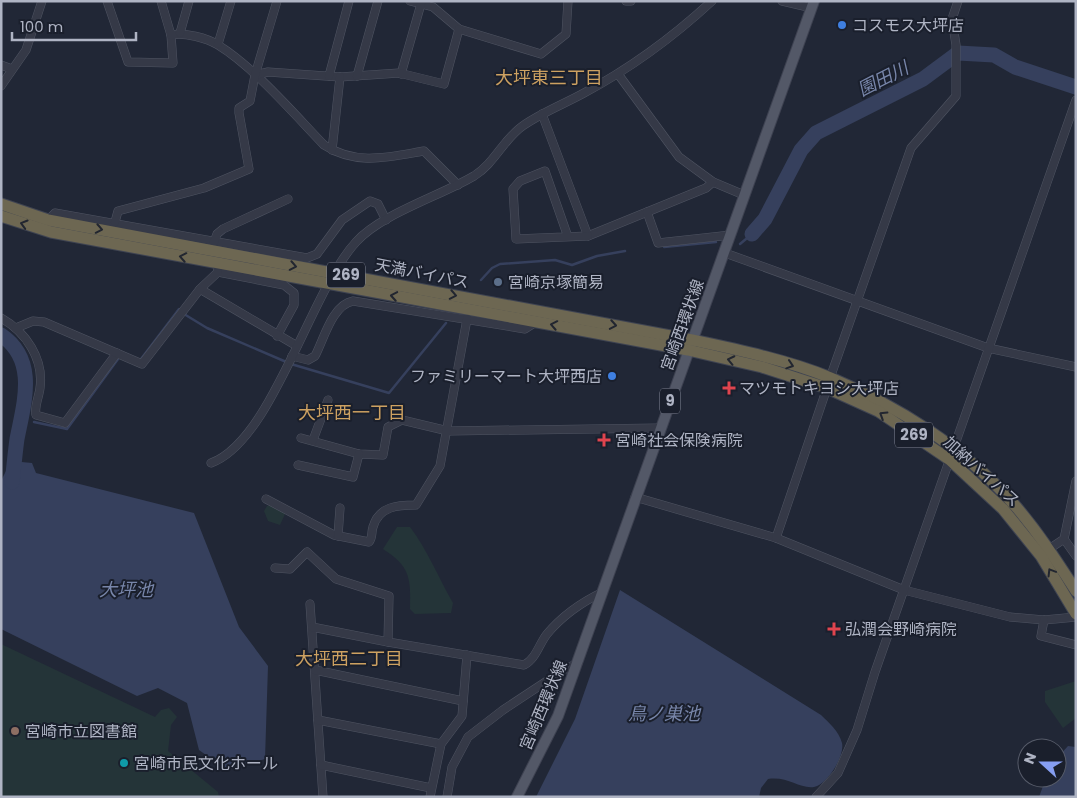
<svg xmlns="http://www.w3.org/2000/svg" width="1077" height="798" font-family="Poppins,'Noto Sans JP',sans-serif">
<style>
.green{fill:#243438}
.water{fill:#36405d}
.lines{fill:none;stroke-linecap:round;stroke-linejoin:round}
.stream{stroke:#36405d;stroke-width:2.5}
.river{stroke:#36405d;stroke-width:15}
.minor-casing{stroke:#4f5462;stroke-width:9}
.major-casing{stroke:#3e4251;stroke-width:12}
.highway-casing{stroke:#3f4452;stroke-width:13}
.minor{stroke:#353947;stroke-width:8}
.major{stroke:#535867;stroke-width:10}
.highway{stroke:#6d6752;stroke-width:11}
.oneway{stroke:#222630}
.shop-dot{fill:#3f7fe0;stroke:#1a1f2c;stroke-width:2}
.service-dot{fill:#5c6f8a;stroke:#1a1f2c;stroke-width:2}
.health-dot{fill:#e0444e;stroke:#1a1f2c;stroke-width:2}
.education-dot{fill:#8d6e63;stroke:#1a1f2c;stroke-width:2}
.culture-dot{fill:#0f9aa8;stroke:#1a1f2c;stroke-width:2}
.labels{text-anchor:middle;stroke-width:4;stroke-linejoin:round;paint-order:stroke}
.shield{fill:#1a1f2c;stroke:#828796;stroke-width:1}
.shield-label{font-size:15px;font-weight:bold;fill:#afb4c4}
.poi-label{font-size:16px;fill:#afb4c4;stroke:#1a1f2c;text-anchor:start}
.street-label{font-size:16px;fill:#afb4c4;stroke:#1a1f2c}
.neighbourhood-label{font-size:18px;fill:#cda161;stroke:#1a1f2c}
.water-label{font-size:18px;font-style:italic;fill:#7886aa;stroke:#1a1f2c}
</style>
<rect width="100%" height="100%" fill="#212736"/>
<g class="green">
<path d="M271 505 286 512 280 525 268 521 264 511 267 506Z"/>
<path d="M397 527H410C428 551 438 577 453 603L451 613 415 614 410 609C411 578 410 566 383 549Z"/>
<path d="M1 644 155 717 161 710 169 708 177 717 171 725 168 751 218 792 219 797H1Z"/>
<path d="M1076 681V718L1063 728 1045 702V691Z"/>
</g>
<g class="water">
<path d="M11 461 32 463 36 473 194 513 239 627 268 666 265 759 227 770 199 750 187 703 158 688 137 696 1 629V481Z"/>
<path d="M620 590 821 715C829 723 839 731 842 743 845 756 827 785 814 787 799 789 788 776 768 779L761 788 759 797H536L575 719Z"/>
<path d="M1068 746 1076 747V797H1039L1046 778H1057V758Z"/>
</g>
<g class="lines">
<g class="stream">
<path d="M740 244 752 234"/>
<path d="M664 247 716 242"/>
<path d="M481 280 492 268 500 264 555 260 572 265 597 256 625 251"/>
<path d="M184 314 207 328 291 364 389 393 446 323"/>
<path d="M141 359 179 309"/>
<path d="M34 422 67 429 118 359"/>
</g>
<g class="river">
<path d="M752 234 765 219 801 150 816 133 923 79 958 53 994 55 1015 67 1076 87"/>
<path d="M1 335C38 360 24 403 17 439 15 453 14 467 12 482"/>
</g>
<defs>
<g id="minor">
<path d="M107 1 128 62 173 63 171 35"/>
<path d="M161 1 171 35C184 32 207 38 218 45 254 67 295 115 324 145 356 166 389 157 424 151L458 185"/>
<path d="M410 1 433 7 459 29 541 54 566 34 568 1"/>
<path d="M626 1H631"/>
<path d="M782 1 812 8"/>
<path d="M180 33 189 1"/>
<path d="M218 44 231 1"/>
<path d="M1 65 12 69"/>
<path d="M401 74 421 4"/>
<path d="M618 74 679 157 713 182 744 195"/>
<path d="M255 75 268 72 340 77 399 73 444 84 459 29"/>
<path d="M329 76 349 1"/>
<path d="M357 76 378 1"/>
<path d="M1 86 26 50 42 1"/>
<path d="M542 114 588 236 706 188 713 182"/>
<path d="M332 150 340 77"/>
<path d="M647 212 658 243 731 235"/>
<path d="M48 220 55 213 307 258 317 254 342 220 370 201 378 204 386 220"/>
<path d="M115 222 118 211 204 188 249 169 239 113V108L250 101 255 75 277 1"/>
<path d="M568 237 545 171 520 181 513 189 516 239 588 236"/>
<path d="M214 242 217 234 223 229 288 199"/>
<path d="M725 253 988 348 1076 367"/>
<path d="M218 272 284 285 294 293V305L277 336"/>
<path d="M200 289 297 346"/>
<path d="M1 318C26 332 44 359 40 388 39 397 34 407 36 415L65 423 117 353"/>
<path d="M16 328 33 321 44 322 142 364 200 289 218 272 217 263"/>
<path d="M292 356 308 360 315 356C324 339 332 305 353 301L525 329 536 322"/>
<path d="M830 378 911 148 956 96V45L952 19 958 1"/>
<path d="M301 438 359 454 383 455 388 427 402 420 448 431 660 428"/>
<path d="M313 440 328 400"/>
<path d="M211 463C272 441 310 292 356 242 381 214 440 196 474 176 495 163 504 138 524 125 543 112 564 104 584 93 631 68 673 37 712 1"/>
<path d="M298 465 353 477 359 454"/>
<path d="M635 497 776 538 904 590 1010 617 1044 620 1076 617"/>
<path d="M266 499 334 535 369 542C373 537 371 533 373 527 379 506 398 505 416 505L440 466 467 319"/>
<path d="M338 536 340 508"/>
<path d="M776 538 827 388"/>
<path d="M1064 539 1076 556"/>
<path d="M1049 549 1064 539 1076 481"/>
<path d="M275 568 290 569 307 552 336 579 389 596 388 642"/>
<path d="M310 604 323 797"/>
<path d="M1044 620 1041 636 1076 645"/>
<path d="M312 627 388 642 524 665C536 659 539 644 547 634 562 616 582 602 603 592"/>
<path d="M315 670 463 701"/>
<path d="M318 720 441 744"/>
<path d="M321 765 431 788"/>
<path d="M430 797 441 744 462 716 467 655"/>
<path d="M447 797 452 767 468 737 503 710 565 669 578 663"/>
<path d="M816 797 838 773 857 730 875 672 1076 100"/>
</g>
<path id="major" d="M517 797 558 716 814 1"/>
<g id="highway">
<path d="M1 204 48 220 692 340C739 350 787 360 831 378 897 406 964 448 1011 501 1036 529 1056 560 1076 591"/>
<path d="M1 216 51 232 688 350 762 367 827 388 878 411 950 460 1003 509 1041 556 1076 614"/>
</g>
</defs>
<use href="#minor" class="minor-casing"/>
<use href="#major" class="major-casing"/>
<use href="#highway" class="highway-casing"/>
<use href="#minor" class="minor"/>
<use href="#major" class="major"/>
<use href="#highway" class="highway"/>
</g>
<defs><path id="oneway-chevron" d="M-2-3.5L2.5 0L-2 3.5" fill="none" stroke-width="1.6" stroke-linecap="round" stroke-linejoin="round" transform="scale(1.25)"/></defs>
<g class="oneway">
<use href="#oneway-chevron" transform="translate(24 224) rotate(-164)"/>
<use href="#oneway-chevron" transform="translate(99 229) rotate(11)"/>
<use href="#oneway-chevron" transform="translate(183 257) rotate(-169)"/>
<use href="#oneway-chevron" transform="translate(293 266) rotate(11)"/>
<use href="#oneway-chevron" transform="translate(453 295) rotate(11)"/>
<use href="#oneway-chevron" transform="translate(394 296) rotate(-170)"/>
<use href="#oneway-chevron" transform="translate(554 325) rotate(-169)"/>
<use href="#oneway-chevron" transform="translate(613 325) rotate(10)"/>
<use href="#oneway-chevron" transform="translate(731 360) rotate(-168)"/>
<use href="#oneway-chevron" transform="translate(790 365) rotate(18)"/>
<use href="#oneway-chevron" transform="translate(883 415) rotate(-148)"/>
<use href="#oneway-chevron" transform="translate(1051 572) rotate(-121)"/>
</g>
<g class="shop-dot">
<circle cx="842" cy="25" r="5"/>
<circle cx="612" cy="376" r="5"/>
</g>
<circle class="service-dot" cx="498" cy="282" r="5"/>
<g class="health-dot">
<path d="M726.5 380.5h5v5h5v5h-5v5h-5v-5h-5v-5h5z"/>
<path d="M601.5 432.5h5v5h5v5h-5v5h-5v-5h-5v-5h5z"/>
<path d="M831.5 621.5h5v5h5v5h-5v5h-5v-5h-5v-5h5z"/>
</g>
<circle class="education-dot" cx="15" cy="731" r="5"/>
<circle class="culture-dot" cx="124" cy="763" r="5"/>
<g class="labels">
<g class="shield">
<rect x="327" y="262.5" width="38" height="25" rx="4"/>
<rect x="660" y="388.5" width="20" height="25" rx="4"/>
<rect x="895" y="422.5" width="38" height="25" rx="4"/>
</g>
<g class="shield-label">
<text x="346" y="280">269</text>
<text x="670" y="406">9</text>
<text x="914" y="440">269</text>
</g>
<g class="poi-label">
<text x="852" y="31">コスモス大坪店</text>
<text x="508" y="288">宮崎京塚簡易</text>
<text x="602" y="382" text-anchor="end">ファミリーマート大坪西店</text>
<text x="739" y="394">マツモトキヨシ大坪店</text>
<text x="615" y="446">宮崎社会保険病院</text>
<text x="845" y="635">弘潤会野崎病院</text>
<text x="25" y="737">宮崎市立図書館</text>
<text x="134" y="769">宮崎市民文化ホール</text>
</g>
<g class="street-label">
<text transform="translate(422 273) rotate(11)" y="6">天満バイパス</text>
<text transform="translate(682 325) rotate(-70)" y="6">宮崎西環状線</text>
<text transform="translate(982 471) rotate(42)" y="6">加納バイパス</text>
<text transform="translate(543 705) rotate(-67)" y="6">宮崎西環状線</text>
</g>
<g class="neighbourhood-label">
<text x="549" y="84">大坪東三丁目</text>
<text x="352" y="419">大坪西一丁目</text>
<text x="349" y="665">大坪西二丁目</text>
</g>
<g class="water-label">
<text transform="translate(883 79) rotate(-27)" y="6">園田川</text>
<text x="126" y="596">大坪池</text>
<text x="664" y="720">鳥ノ巣池</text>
</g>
</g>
<rect width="1077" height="798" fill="none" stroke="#afb4c4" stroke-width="5"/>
<g transform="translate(1042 763) rotate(291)"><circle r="24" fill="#1a1f2c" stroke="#565b69"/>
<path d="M0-4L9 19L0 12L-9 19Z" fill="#869ef2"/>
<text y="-8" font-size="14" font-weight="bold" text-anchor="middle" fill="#afb4c4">N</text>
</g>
<path d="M12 32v8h124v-8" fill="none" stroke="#afb4c4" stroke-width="2.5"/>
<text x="20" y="32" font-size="15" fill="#afb4c4" stroke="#1a1f2c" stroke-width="4" paint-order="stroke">100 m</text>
</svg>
